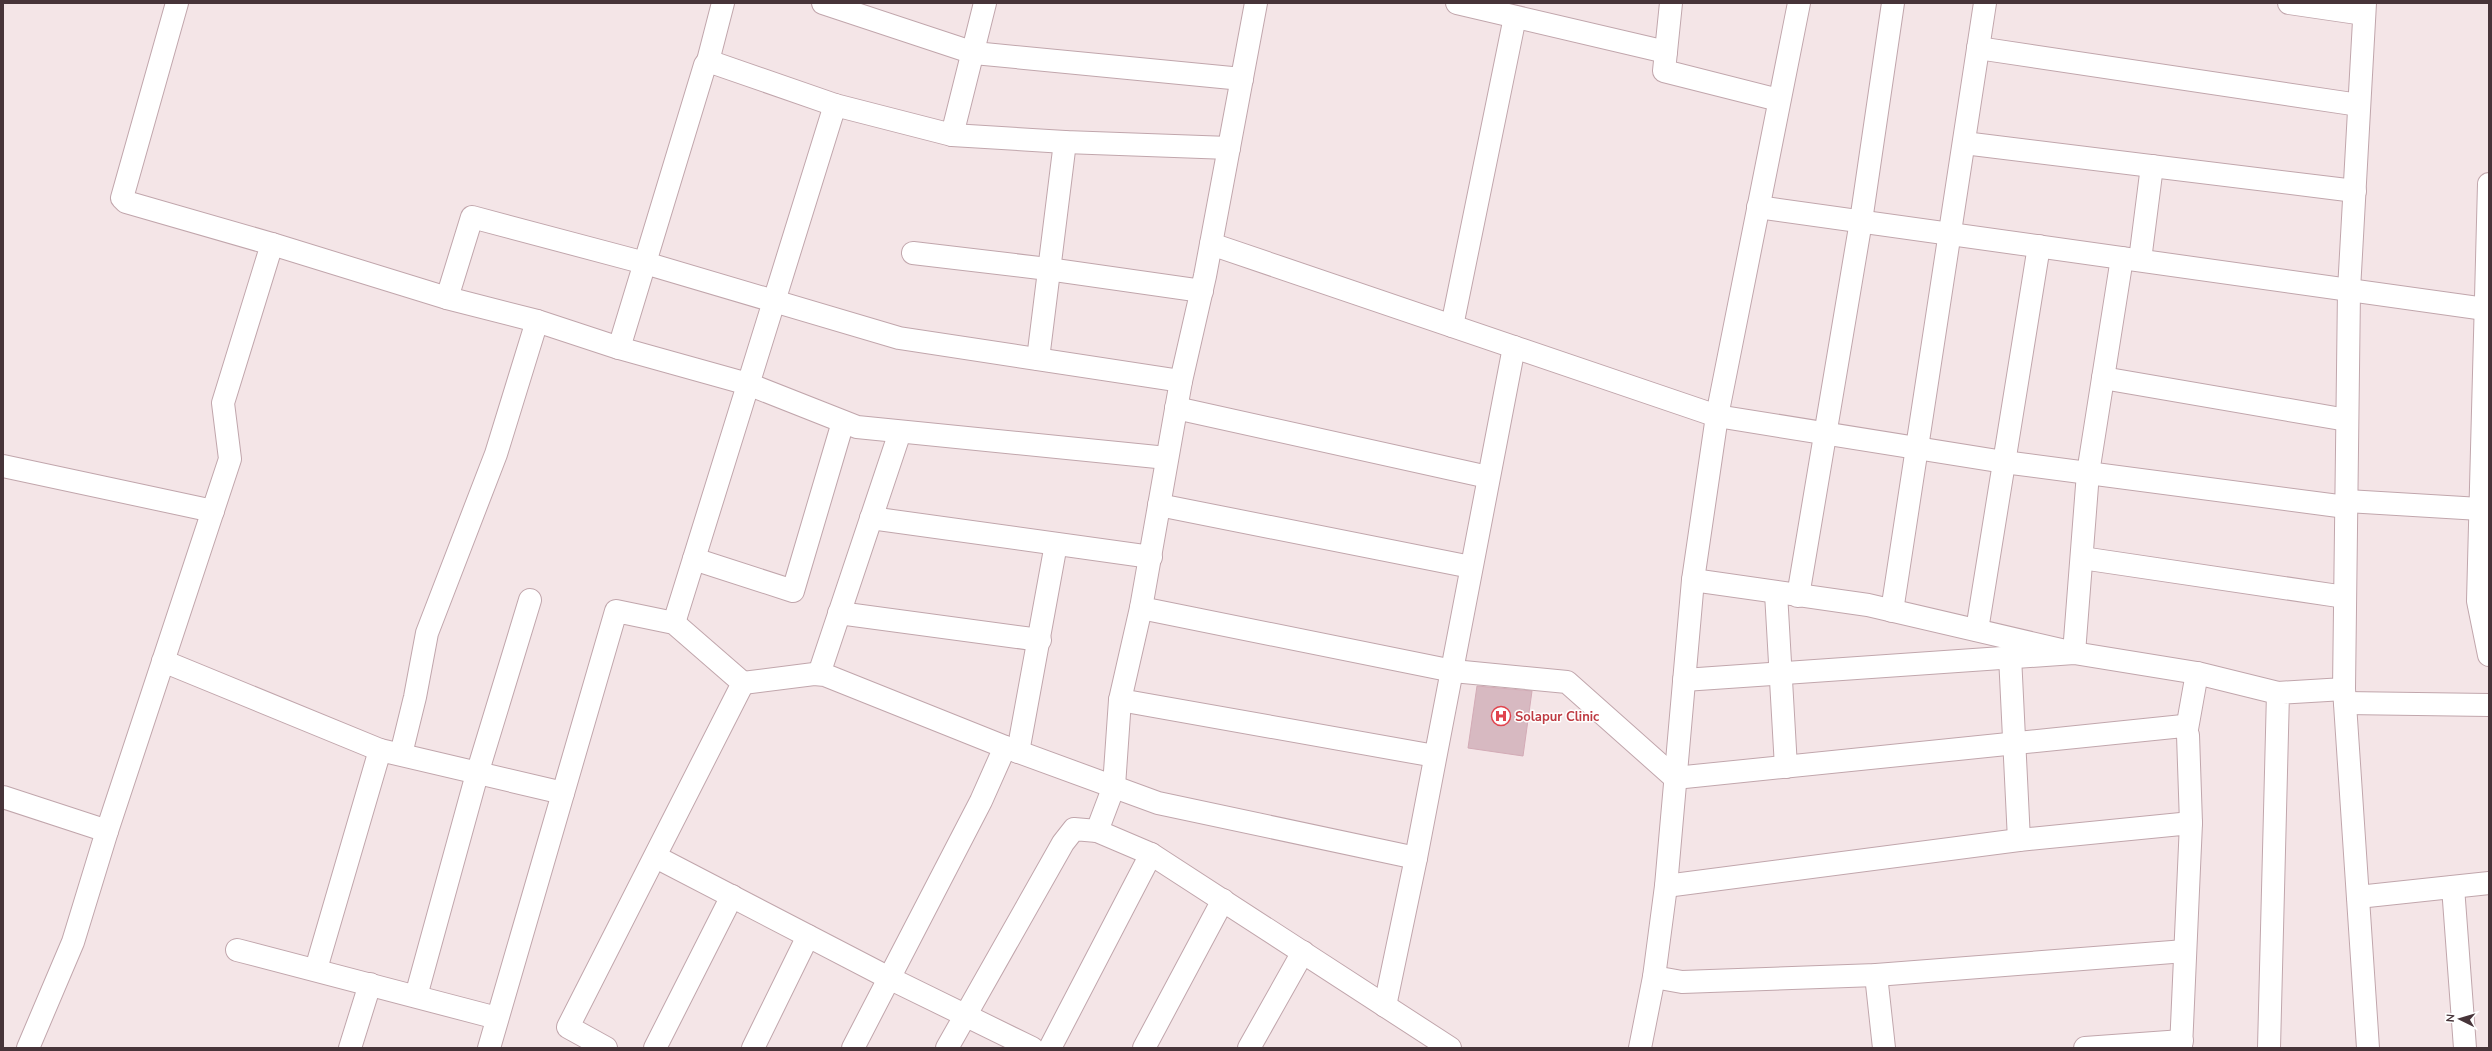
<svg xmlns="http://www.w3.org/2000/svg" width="2492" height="1051" font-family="'Nunito Sans',sans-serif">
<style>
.building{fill:#d7b9c1;stroke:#d3abb6}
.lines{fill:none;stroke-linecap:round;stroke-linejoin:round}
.minor-casing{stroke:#c1a6ac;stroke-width:24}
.minor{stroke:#fff;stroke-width:22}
.labels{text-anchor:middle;stroke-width:3;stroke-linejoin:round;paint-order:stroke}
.health-label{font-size:13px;font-weight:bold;fill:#be3a42;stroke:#fff;text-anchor:start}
</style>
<rect width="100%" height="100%" fill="#f4e5e7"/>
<path class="building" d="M1477 686 1532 691 1523 756 1468 748Z"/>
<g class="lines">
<defs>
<g id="minor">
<path d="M177 3 122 198 126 202 272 244"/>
<path d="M823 3 974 53 1242 79"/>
<path d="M1457 3 1666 52"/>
<path d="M1671 3 1664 71 1779 100"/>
<path d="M2289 3 2364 14"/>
<path d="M1978 48 2359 105"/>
<path d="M708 61 723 3"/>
<path d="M952 135 1065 142 1229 148"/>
<path d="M1964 143 2355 191"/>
<path d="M2489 184 2478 601 2489 655"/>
<path d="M1758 207 2485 309"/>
<path d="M1211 244 1717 416 2004 462 2346 507"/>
<path d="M913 253 1048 269 1202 291"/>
<path d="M2140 260 2152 166"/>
<path d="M447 298 472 217 645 263 899 338 1181 381"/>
<path d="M1452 326 1515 17"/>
<path d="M619 348 705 65 708 61 835 105"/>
<path d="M1038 359 1065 142"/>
<path d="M2103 378 2347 420"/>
<path d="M1176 408 1488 477"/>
<path d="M3 466 213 511"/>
<path d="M2347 501 2480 509"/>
<path d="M1159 505 1471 567"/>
<path d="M871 518 1151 557"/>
<path d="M2082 558 2345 597"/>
<path d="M694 559 793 591 843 422"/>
<path d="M1693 580 1868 605 2074 653 2088 473 2122 258"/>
<path d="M1776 593 1786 767"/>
<path d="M1798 596 1861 221 1893 3"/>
<path d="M1141 608 1453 671 1567 682 1675 778 2183 726 2188 735 2191 823"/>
<path d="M1892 611 1985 3"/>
<path d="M839 613 1040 640"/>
<path d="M674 623 835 105 952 135 985 3"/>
<path d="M1977 630 2039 246"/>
<path d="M2010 656 2019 840"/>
<path d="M163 661 380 750"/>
<path d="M819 674 900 432"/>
<path d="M1684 680 2074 653 2197 673 2278 693"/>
<path d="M743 683 814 674 825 675 1005 747 1158 803 1416 858"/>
<path d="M2344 689 2368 1048"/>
<path d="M1120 700 1435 756"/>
<path d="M2345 703 2489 705"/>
<path d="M2187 729 2197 673"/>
<path d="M1018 752 1056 544"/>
<path d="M401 754 415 697 427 633 496 454 537 321"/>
<path d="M3 797 107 831 73 942 28 1048"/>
<path d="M107 831 230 459 223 403 272 244 447 298 537 321 619 348 748 384 857 427 1167 458"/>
<path d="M1097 831 1114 786 1120 700 1141 608 1181 381 1205 276 1256 3"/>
<path d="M656 857 889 978 1032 1048"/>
<path d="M1666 886 2019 840 2191 823 2181 1048"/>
<path d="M2453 887 2465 1048"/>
<path d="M2358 897 2489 883"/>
<path d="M237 950 497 1018"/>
<path d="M316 969 380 750 563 793"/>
<path d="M1876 975 1884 1048"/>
<path d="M1654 977 1682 982 1876 975 2185 951"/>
<path d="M416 996 477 774 530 600"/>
<path d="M1385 1006 1416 858 1514 347"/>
<path d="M350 1048 370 984"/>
<path d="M489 1048 616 611 674 623 743 683 568 1027 606 1048"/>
<path d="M655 1048 732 896"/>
<path d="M753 1048 808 936"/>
<path d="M853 1048 981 801 1005 747"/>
<path d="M947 1048 1063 843 1074 829 1097 831 1151 854 1450 1048"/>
<path d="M1050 1048 1151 854"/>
<path d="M1144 1048 1223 900"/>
<path d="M1249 1048 1303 952"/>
<path d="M1640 1048 1654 977 1666 886 1693 580 1717 416 1799 3"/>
<path d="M2085 1048 2182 1041"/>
<path d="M2269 1048 2278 693 2344 689 2349 290 2365 3"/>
</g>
</defs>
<use href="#minor" class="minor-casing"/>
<use href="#minor" class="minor"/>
</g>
<defs>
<symbol id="hospital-ring" viewBox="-11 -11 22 22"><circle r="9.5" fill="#fff" stroke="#e0444e" stroke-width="1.5"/><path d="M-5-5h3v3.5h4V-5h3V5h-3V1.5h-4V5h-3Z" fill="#e0444e"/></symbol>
</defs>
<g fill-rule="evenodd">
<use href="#hospital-ring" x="1490" y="705" width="22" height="22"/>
</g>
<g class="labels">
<g class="health-label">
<text x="1515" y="721">Solapur Clinic</text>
</g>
</g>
<rect width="2492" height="1051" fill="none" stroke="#473439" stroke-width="8"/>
<g transform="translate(2460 1019) rotate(275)" stroke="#ffffff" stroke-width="3" paint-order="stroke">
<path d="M0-3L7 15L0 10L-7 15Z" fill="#473439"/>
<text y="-6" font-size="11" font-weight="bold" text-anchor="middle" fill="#473439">N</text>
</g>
</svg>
